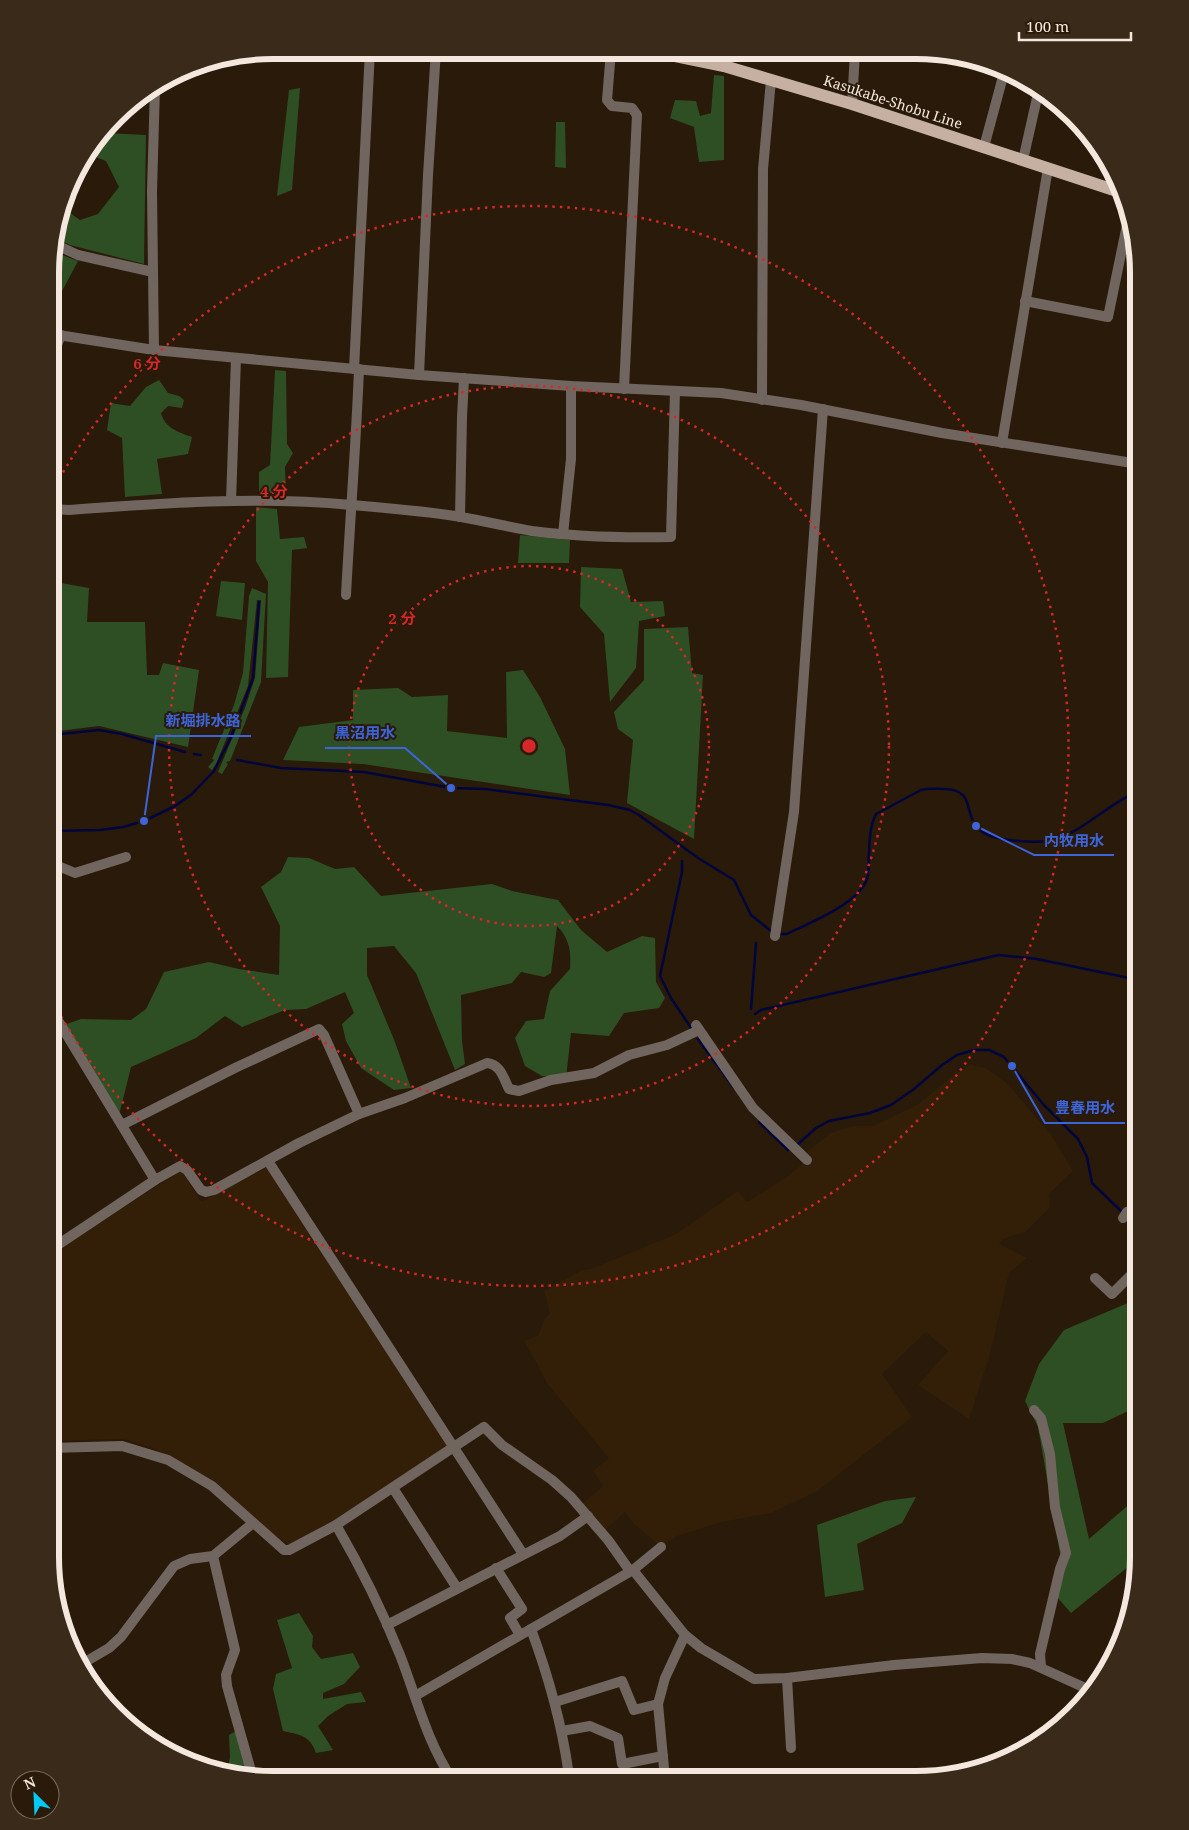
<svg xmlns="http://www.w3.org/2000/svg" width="1189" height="1830" font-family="'Noto Serif','Noto Sans JP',serif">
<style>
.built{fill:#331f07}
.green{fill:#2d4f23}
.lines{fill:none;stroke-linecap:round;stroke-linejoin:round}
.stream{stroke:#00053d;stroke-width:2.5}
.minor{stroke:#70665f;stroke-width:10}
.major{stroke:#c5b0a1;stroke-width:12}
.ring{fill:none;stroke:#d62828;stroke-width:2.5;stroke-dasharray:2.5 5}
.labels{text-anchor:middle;stroke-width:4;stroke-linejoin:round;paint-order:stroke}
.street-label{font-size:14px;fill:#f4e8de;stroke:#2a1a09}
.rim{fill:none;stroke:#f4e8de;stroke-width:6}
.centre{fill:#d62828;stroke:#2a1a09;stroke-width:2.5}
.ring-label{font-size:15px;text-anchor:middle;font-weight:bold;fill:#d62828;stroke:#2a1a09;stroke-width:4;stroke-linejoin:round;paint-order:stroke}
.leader{fill:none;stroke:#3d65d9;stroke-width:2}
.callout-dot{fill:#3d65d9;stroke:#2a1a09;stroke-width:2}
.callout-label{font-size:15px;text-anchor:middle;font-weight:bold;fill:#3d65d9;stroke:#2a1a09;stroke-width:4;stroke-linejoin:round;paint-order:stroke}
</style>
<rect width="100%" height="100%" fill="#2a1a09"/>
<g class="built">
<path d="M970 1065 986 1068 1007 1083 1051 1135 1073 1171 1049 1194 1050 1207 1025 1232 1005 1238 999 1244 1027 1258 1009 1273 990 1354 969 1419 918 1385 948 1351 926 1332 882 1374 912 1417 817 1491 771 1513 722 1522 677 1536 661 1547 634 1524 625 1512 604 1531 582 1504 603 1486 593 1471 609 1458 546 1382 538 1365 524 1341 538 1336 544 1320 550 1313 544 1291 582 1270 591 1269 676 1234 738 1191 747 1202 787 1177 812 1156 807 1152 831 1133 842 1129 854 1126H873L917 1105 951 1077Z"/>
<path d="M266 1168H270L449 1446 343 1515 290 1545 274 1535 210 1479 155 1449 123 1439 50 1441V1255L179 1172 183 1173 200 1200 203 1201Z"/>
</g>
<g class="green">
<path d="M714 75 724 76V160L699 162 694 127 670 118 675 100 696 101 700 116 711 113Z"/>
<path d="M300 88 292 190 277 196 289 90Z"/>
<path d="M556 122H565L566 168 555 167Z"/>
<path d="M105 133 146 135 144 264 70 245 54 237 63 208 80 220 98 214 119 187 106 161 88 154Z"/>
<path d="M59 254 78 261 52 310V264Z"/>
<path d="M275 370 286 371 287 444 293 453 285 467 286 493H259V472L270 465Z"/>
<path d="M159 380 168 393 179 396 184 400 182 408 168 406 161 413C165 428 178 432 192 437L188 454 157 459 162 494 125 497 122 438 107 430 111 403 130 406 146 387Z"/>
<path d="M256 507 277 509 280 539 304 537 307 548 292 550 288 677 266 678 268 582 256 561Z"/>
<path d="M520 535 570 540 569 563H518Z"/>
<path d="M51 566H55V582L89 588 87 622H145L147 675H159L163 663 199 670 188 747 99 726 51 732Z"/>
<path d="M581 567 622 569 631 602 663 601 665 616 639 621 636 668 610 702 604 634 580 607Z"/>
<path d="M221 581 245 583 242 620 216 616Z"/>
<path d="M252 588 266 594 261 682 230 761 226 762 228 764 222 774 218 772 245 708 255 678 261 600H257L248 686 216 764 212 770 208 767 214 760 212 759 234 705 243 673 249 596Z"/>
<path d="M688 627 692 673 703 675 694 839 627 803 633 740 618 729 614 712 644 680V629Z"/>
<path d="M523 670 540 697 565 749 570 795 363 764 283 760 299 727 353 720V690L398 688 412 697 448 695 447 731 507 738 506 672Z"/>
<path d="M288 857 309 858 335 869 354 867 381 896 492 884 512 891 558 900 581 930 607 952 642 936 655 938 656 982 665 998 659 1008 624 1013 609 1036 571 1033 566 1078 542 1076 525 1066 515 1038 526 1021 544 1019 550 991 570 969C571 952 570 939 557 926L551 973 544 977 521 972 512 983 461 995 462 1041 465 1064 455 1070 416 973 394 946 367 948V975L395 1042 411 1088 394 1090 361 1068 346 1041 342 1024 354 1013 345 992 306 1009 285 1010 242 1027 225 1016 196 1038 131 1067 118 1119 61 1026 81 1019 131 1020 146 1009 164 972 209 962 239 969 279 975 280 926 261 887 281 872Z"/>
<path d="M1135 1300 1139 1304V1406L1103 1423H1063L1089 1539 1139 1496V1558L1071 1613 1057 1597 1062 1565 1038 1427 1025 1401 1039 1364 1064 1330Z"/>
<path d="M916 1497 902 1523 857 1544 864 1590 825 1597 817 1525 885 1501Z"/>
<path d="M299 1613 313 1636 312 1647 321 1659 353 1653 360 1667 344 1684 323 1693V1699L361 1692 366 1702 347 1704 328 1716 318 1726 333 1750 316 1753C310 1735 300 1735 283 1731L273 1689 276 1674 292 1668 277 1620Z"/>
<path d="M236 1731 250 1778 227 1773 230 1757 229 1735Z"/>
</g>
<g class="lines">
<g class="stream">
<path d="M51 735 99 730 122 734 185 752"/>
<path d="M194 754 201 755"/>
<path d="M237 760 281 768 364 772 451 788 485 789 608 805 630 810 639 815 698 858 734 880 751 915 771 931"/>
<path d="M51 831 100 830 123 827 144 821 175 806 192 794 214 771 231 737 253 678 259 602"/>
<path d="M682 861V872L660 976 671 998 691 1028"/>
<path d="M780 934H787C809 923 866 901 868 874 870 854 867 832 876 814L921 790C929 788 936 789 944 789 977 789 962 816 981 831 993 841 1033 843 1048 841 1078 837 1109 802 1139 791"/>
<path d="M751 1009 756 943"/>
<path d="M755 1014 761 1010 999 955 1037 959 1139 980"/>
<path d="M698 1039 734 1088"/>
<path d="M759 1122 788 1150"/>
<path d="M797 1145 816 1128 829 1121 870 1113 891 1105 914 1089 942 1065 957 1055 974 1050H989L1004 1057 1043 1104 1078 1139 1087 1157 1092 1183 1123 1213"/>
<path d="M1127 1216 1136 1223 1139 1222"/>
</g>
<g class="minor">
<path d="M611 51 607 100 612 106 632 108 637 115 624 389"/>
<path d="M852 104 855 52"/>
<path d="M984 147 1005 69"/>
<path d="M1023 160 1039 89"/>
<path d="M52 243 78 255 153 272"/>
<path d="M1025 301 1108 317 1128 220"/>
<path d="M52 334 154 350 419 375 571 386 721 393 801 405 942 433 1139 464"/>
<path d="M154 350 152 191 155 87"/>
<path d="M52 357 61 335"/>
<path d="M354 369 370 50"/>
<path d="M419 375 428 175 436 50"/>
<path d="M762 400 763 169 771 80"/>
<path d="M1002 443 1048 168"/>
<path d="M231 501 236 358"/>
<path d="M51 509 69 510C163 503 257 496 352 505 388 508 425 511 461 517 485 521 508 527 532 531 578 537 624 538 671 537L675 391"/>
<path d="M460 517 462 417 464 378"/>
<path d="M563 534 571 459V386"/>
<path d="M346 595C350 519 356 445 359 369"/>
<path d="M51 863 75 873 126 857"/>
<path d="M775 936 794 812 823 409"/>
<path d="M51 1009 155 1180"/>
<path d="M696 1025 753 1108 807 1160"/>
<path d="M51 1034 61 1026"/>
<path d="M122 1125 237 1067 319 1029 324 1035 359 1114"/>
<path d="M268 1161 523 1554"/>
<path d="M1123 1218 1127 1212"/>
<path d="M50 1250 155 1180 180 1166 187 1170 201 1190 206 1192 214 1190 299 1143 359 1114 405 1098 487 1063C501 1065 503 1077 509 1089L519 1091 551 1080 594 1073 629 1055 667 1045 699 1030"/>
<path d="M1095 1278 1112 1294 1131 1275"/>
<path d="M1034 1410 1041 1418 1050 1454 1055 1507 1066 1553 1060 1569 1040 1654 1041 1667"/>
<path d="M50 1448 122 1446 168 1460 212 1486 284 1550H289L336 1525 484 1427 502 1445 552 1480 571 1497 608 1540 630 1571"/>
<path d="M393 1488 457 1588"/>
<path d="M336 1525C360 1566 382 1610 400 1655 416 1696 427 1742 452 1779"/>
<path d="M213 1556 235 1650 226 1675 227 1686 253 1778"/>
<path d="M496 1568 522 1609 510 1618 520 1635"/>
<path d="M633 1570 685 1635 701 1648 754 1679 787 1678 894 1665 982 1658 1012 1659 1030 1663 1092 1691"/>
<path d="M387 1625 560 1536 588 1516"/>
<path d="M531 1629C548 1675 561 1720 568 1769"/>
<path d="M80 1665 109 1648 121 1637 174 1566 190 1559 213 1556 253 1523"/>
<path d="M787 1678 791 1748"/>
<path d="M415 1696 633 1570 661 1547"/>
<path d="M555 1702 622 1681 634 1710 658 1704"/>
<path d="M562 1731 590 1726 618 1738 622 1764 663 1756"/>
<path d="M522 1779 523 1778"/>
<path d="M665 1779 658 1704 665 1678 685 1635"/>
</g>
<path class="major" d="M651 51 724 66 852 104 1123 193"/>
</g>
<g class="ring">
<circle cx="529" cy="746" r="180"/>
<circle cx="529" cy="746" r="360"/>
<path d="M52 492A540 540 0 1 1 52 1000"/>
</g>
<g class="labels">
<g class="street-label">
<text transform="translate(893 102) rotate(18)" y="5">Kasukabe-Shobu Line</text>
</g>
</g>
<path d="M0 0H1189V1830H0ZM273 59H916A214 214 0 0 1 1130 273V1557A214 214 0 0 1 916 1771H273A214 214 0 0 1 59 1557V273A214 214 0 0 1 273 59Z" fill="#3a2a1a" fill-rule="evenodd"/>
<path class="rim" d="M273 59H916A214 214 0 0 1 1130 273V1557A214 214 0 0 1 916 1771H273A214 214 0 0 1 59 1557V273A214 214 0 0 1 273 59Z"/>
<circle cx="529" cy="746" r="8" class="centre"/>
<g class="ring-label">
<text x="147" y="369">6 分</text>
<text x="274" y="497">4 分</text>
<text x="402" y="624">2 分</text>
</g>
<path class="leader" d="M144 821L156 736H251M451 788L405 748H325M976 826L1034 855H1114M1012 1066L1045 1123H1125"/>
<g class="callout-dot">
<circle cx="144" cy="821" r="5"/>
<circle cx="451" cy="788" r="5"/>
<circle cx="976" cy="826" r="5"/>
<circle cx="1012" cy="1066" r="5"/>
</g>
<g class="callout-label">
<text x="203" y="726">新堀排水路</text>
<text x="365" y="738">黒沼用水</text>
<text x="1074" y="846">内牧用水</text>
<text x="1085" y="1113">豊春用水</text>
</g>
<g transform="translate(35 1795) rotate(336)"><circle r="24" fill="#2a1a09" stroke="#7b6c5e"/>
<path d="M0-4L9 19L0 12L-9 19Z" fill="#00cbf8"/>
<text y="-8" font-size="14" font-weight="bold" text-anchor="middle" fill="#f4e8de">N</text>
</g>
<path d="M1019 32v8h112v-8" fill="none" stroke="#f4e8de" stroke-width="2.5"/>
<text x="1026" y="32" font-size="15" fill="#f4e8de" stroke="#2a1a09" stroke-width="4" paint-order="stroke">100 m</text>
</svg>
